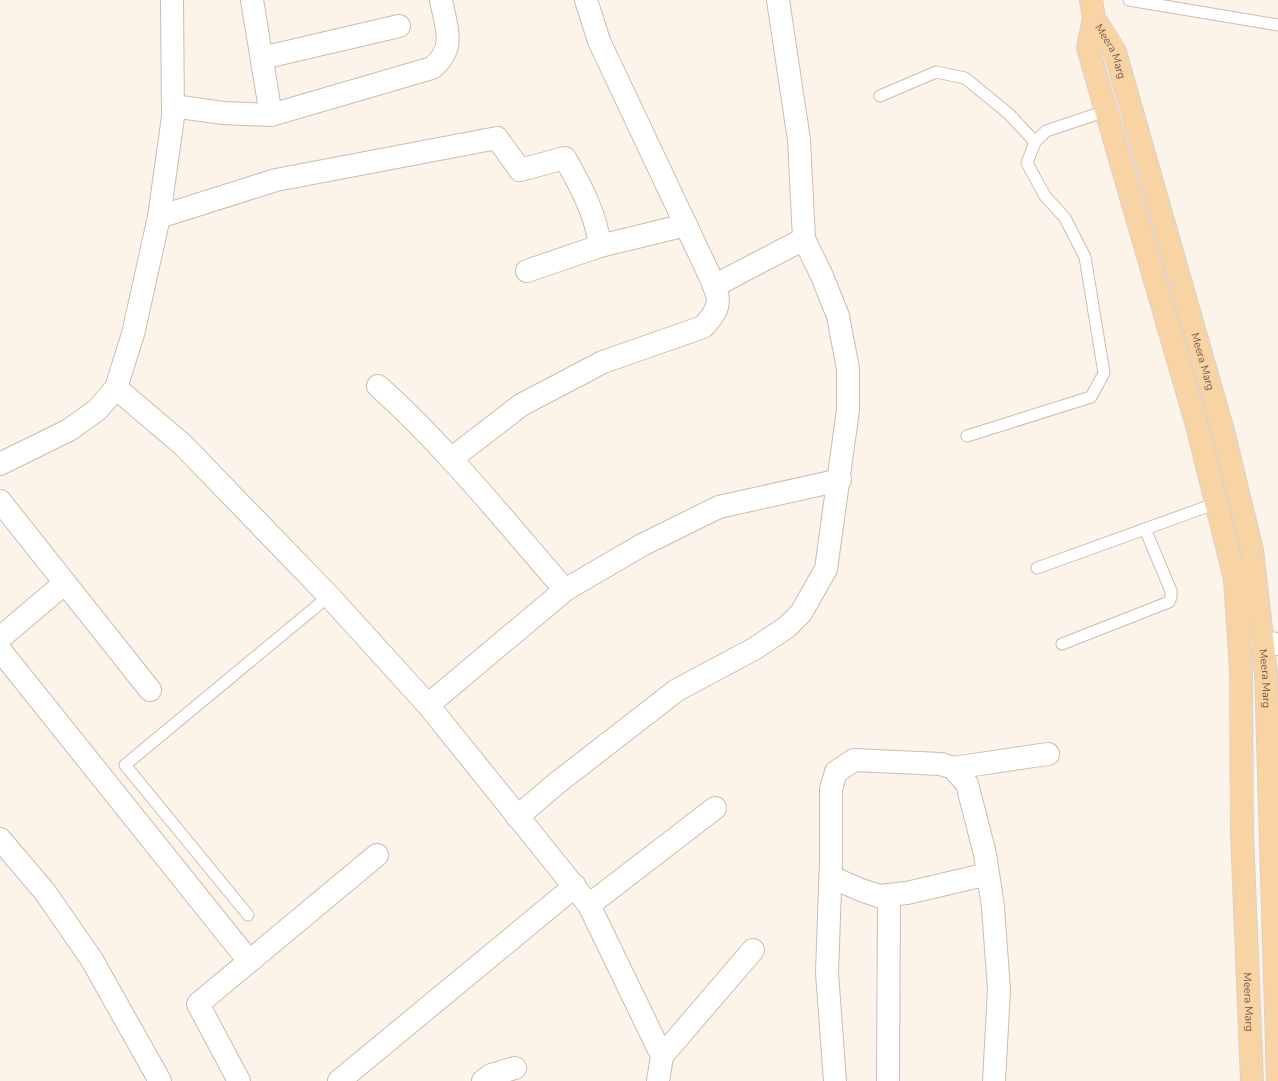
<svg xmlns="http://www.w3.org/2000/svg" width="1278" height="1081" font-family="'Nunito Sans',sans-serif">
<style>
.lines{fill:none;stroke-linecap:round;stroke-linejoin:round}
.service-casing{stroke:#cebbaf;stroke-width:13}
.minor-casing{stroke:#cebbaf;stroke-width:24}
.tertiary-casing{stroke:#cebbaf;stroke-width:24}
.primary-casing{stroke:#d9d1cd;stroke-width:24}
.service{stroke:#fff;stroke-width:11}
.minor{stroke:#fff;stroke-width:22}
.tertiary{stroke:#fff;stroke-width:22}
.primary{stroke:#f8d4a5;stroke-width:22}
.labels{text-anchor:middle;stroke-width:3;stroke-linejoin:round;paint-order:stroke}
.street-label{font-size:11px;fill:#765a4d;stroke:#fef8f0}
</style>
<rect width="100%" height="100%" fill="#fcf4e9"/>
<g class="lines">
<defs>
<g id="service">
<path d="M1129 0 1278 25"/>
<path d="M880 96 936 72 965 78 1009 114 1035 142"/>
<path d="M967 436 1091 397 1104 373 1085 257 1065 218 1045 196 1027 163 1035 142 1046 131 1106 111"/>
<path d="M1037 568 1217 503"/>
<path d="M1062 644 1169 602 1171 597V591L1145 529"/>
<path d="M248 915 125 765 329 596"/>
</g>
<g id="minor">
<path d="M252 0 271 115"/>
<path d="M262 58 399 26"/>
<path d="M173 106 223 113 271 115 432 68C457 48 446 27 441 0"/>
<path d="M159 217 276 180 497 138 520 170 565 158C581 187 596 214 600 246"/>
<path d="M527 271 600 246 686 225"/>
<path d="M714 286 804 239 799 140 778 0"/>
<path d="M378 386C447 448 505 521 565 590"/>
<path d="M116 388 183 445 329 596 428 705 589 905 662 1056 658 1081"/>
<path d="M451 459 521 405 603 362 703 327C724 305 720 298 708 272L599 41 586 0"/>
<path d="M0 501 150 690"/>
<path d="M0 638 65 583"/>
<path d="M1262 642 1278 644"/>
<path d="M0 650 249 961"/>
<path d="M428 705 565 590 642 545 719 507 840 480"/>
<path d="M953 768 1048 754"/>
<path d="M517 817 557 783 677 690 754 649 787 627 801 613 826 569 848 410V369L838 316 822 276 804 239"/>
<path d="M0 839 45 892 92 960 160 1081"/>
<path d="M831 877 861 890 879 896 907 893 988 874"/>
<path d="M589 905 715 808"/>
<path d="M662 1056 753 950"/>
<path d="M239 1081 198 1004 377 855"/>
<path d="M339 1081 575 886"/>
<path d="M483 1081 491 1075 515 1068"/>
<path d="M835 1081 827 973 831 860V789L836 772 854 760 941 764 953 768 967 784 985 854 993 907 999 990 994 1081"/>
<path d="M888 1081 889 895"/>
</g>
<path id="tertiary" d="M0 464 69 430 97 410 116 388 133 334 159 217 173 117 172 0"/>
<g id="primary">
<path id="s1" d="M1091 0 1094 18 1115 52 1223 431 1252 550 1266 673 1278 1081"/>
<path id="s2" d="M1094 18 1088 48 1198 429 1235 579 1241 670 1242 834 1252 1081"/>
</g>
</defs>
<use href="#service" class="service-casing"/>
<use href="#minor" class="minor-casing"/>
<use href="#tertiary" class="tertiary-casing"/>
<use href="#primary" class="primary-casing"/>
<use href="#service" class="service"/>
<use href="#minor" class="minor"/>
<use href="#tertiary" class="tertiary"/>
<use href="#primary" class="primary"/>
</g>
<g class="labels">
<g class="street-label">
<text dy="4" stroke="none"><textPath href="#s1" startOffset="56">Meera Marg</textPath></text>
<text dy="4" stroke="none"><textPath href="#s1" startOffset="380">Meera Marg</textPath></text>
<text dy="4" stroke="none"><textPath href="#s1" startOffset="704">Meera Marg</textPath></text>
<text dy="4" stroke="none"><textPath href="#s2" startOffset="1005">Meera Marg</textPath></text>
</g>
</g>
</svg>
